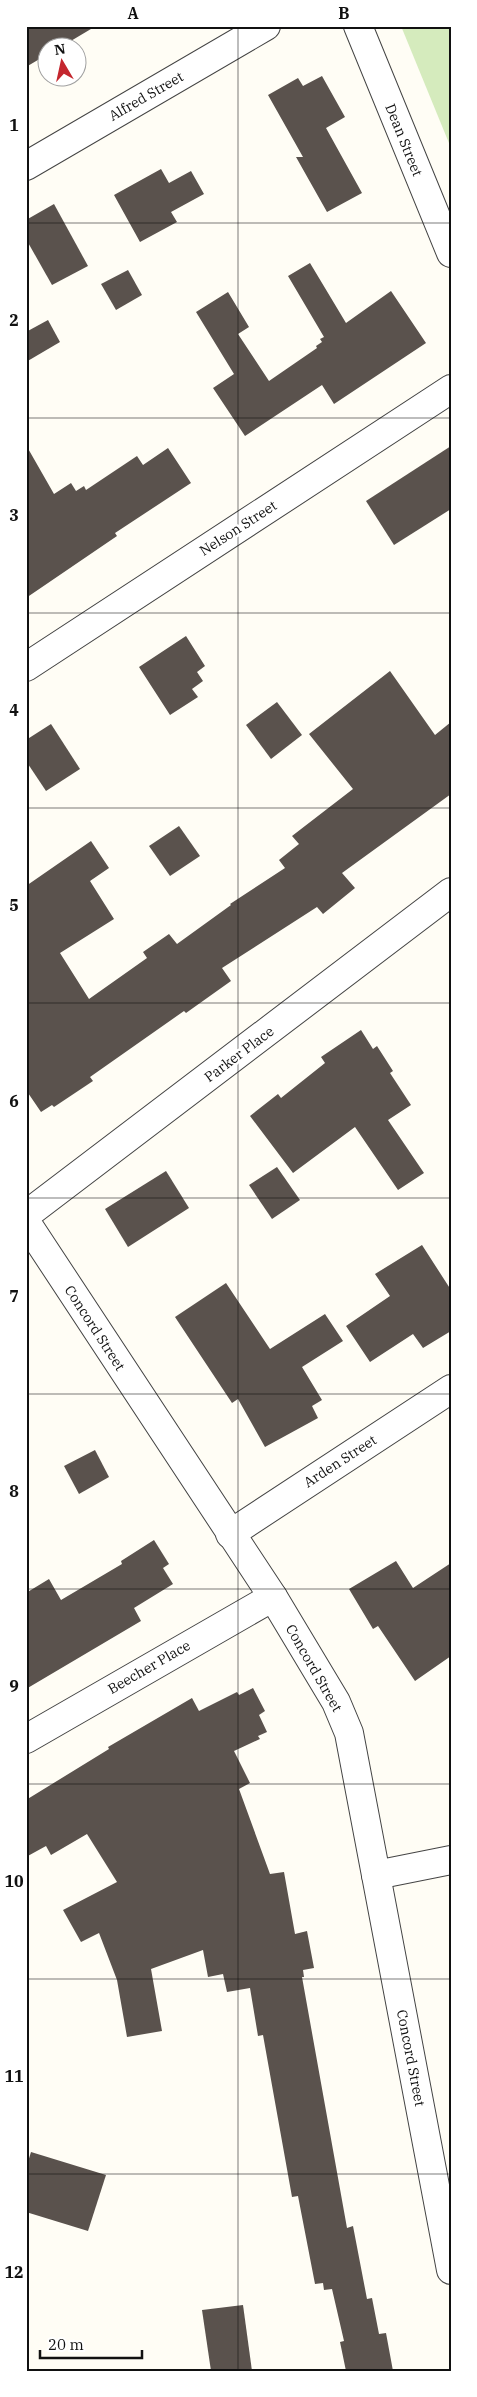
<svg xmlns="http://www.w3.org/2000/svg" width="477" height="2397" font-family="'IBM Plex Serif',serif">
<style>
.green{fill:#d5ebbd}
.building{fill:#5a524d}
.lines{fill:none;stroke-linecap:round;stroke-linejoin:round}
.minor-casing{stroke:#444;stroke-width:30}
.minor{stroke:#fff;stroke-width:28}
.grid{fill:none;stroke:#111;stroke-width:1;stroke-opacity:0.55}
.labels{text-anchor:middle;stroke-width:5;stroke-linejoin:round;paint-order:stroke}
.street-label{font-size:14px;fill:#111;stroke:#fff}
.neatline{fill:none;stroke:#111;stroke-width:2}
.grid-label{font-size:16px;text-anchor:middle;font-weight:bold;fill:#111}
</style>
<rect width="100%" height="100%" fill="#fffdf5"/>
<path class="green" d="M401 26H451V148Z"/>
<g class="building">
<path d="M26 26H96L59 48H48V54L26 67Z"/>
<path d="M322 76 345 117 326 128 362 193 327 212 296 157H303L268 95 298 78 303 86Z"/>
<path d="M161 169 169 183 191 171 204 194 171 212 177 222 140 242 114 195Z"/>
<path d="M54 204 88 266 52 285 26 239V220Z"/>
<path d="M310 263 346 323 391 291 426 343 334 404 322 385 245 436 213 388 234 374 196 312 228 292 249 327 238 334 269 381 317 348 316 346 322 342 320 339 324 337 288 276Z"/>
<path d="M128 270 142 295 116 310 101 284Z"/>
<path d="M48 320 60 342 26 362V332Z"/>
<path d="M26 445 54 494 71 483 76 491 84 486 86 490 137 456 143 465 168 448 191 483 115 533 117 536 26 598Z"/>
<path d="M451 446V509L394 545 366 501Z"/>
<path d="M186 636 205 666 197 672 203 681 192 689 198 697 170 715 139 667Z"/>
<path d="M390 671 435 735 451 722V794L342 873 355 888 323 914 317 907 222 968 231 981 186 1013 184 1011 90 1077 93 1081 54 1107 52 1105 41 1112 26 1090V886L91 841 109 868 90 881 114 919 60 953 89 999 147 958 143 952 169 934 177 944 231 905 230 904 285 868 279 860 299 844 292 836 353 789 309 734Z"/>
<path d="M277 702 302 735 271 759 246 725Z"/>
<path d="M51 724 80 769 46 791 26 761V740Z"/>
<path d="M179 826 200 856 170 876 149 846Z"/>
<path d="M361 1030 373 1049 377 1046 393 1071 390 1073 411 1105 388 1120 424 1173 398 1190 355 1127 293 1173 250 1116 278 1094 281 1098 325 1063 321 1057Z"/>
<path d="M277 1167 300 1200 272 1219 249 1185Z"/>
<path d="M166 1171 189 1208 128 1247 105 1209Z"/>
<path d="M422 1245 451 1290V1331L423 1348 413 1334 370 1362 346 1326 390 1296 375 1274Z"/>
<path d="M226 1283 270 1349 325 1314 343 1341 302 1367 322 1400 312 1406 318 1418 265 1447 238 1399 232 1403 175 1317Z"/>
<path d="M95 1450 109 1477 79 1494 64 1466Z"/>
<path d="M154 1540 169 1564 163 1568 173 1584 134 1608 141 1621 26 1689V1593L49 1579 61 1600 122 1564 121 1561Z"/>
<path d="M396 1561 413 1588 451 1563V1656L415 1681 378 1626 373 1629 349 1589Z"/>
<path d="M253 1688 265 1711 259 1715 267 1732 258 1736 260 1739 234 1751 250 1783 239 1789 270 1874 284 1872 295 1934 307 1931 314 1968 303 1970 304 1977H302L347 2228 353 2226 367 2299 372 2298 379 2334 386 2333 393 2371H346L340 2342 344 2341 332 2289 324 2290 323 2283 315 2284 298 2196 292 2197 268 2063 263 2035 258 2036 250 1988 227 1992 223 1974 208 1977 203 1950 151 1969 162 2031 127 2037 117 1980 99 1933 81 1942 63 1910 117 1882 87 1834 51 1855 46 1846 26 1857V1800L109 1749 108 1747 192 1698 199 1711 237 1692 239 1695Z"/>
<path d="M31 2152 106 2175 88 2231 26 2212V2168Z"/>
<path d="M243 2305 252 2371H211L202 2310Z"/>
</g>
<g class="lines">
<defs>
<g id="minor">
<path d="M358 26 451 253"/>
<path d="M26 166 266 26"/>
<path d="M26 667 451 389"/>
<path d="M26 1215 451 892"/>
<path d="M26 1222 273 1597 336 1702 349 1733 451 2270"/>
<path d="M230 1534 451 1389"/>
<path d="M26 1739 273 1597"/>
<path d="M376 1875 451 1860"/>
</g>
</defs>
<use href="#minor" class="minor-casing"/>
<use href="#minor" class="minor"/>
</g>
<path class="grid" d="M238 26V2371M26 223H451M26 418H451M26 613H451M26 808H451M26 1003H451M26 1198H451M26 1394H451M26 1589H451M26 1784H451M26 1979H451M26 2174H451"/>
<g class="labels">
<g class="street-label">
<text transform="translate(146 96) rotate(-30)" y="5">Alfred Street</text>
<text transform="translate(404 140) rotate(68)" y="5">Dean Street</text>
<text transform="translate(238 528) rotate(-33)" y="5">Nelson Street</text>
<text transform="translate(239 1054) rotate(-37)" y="5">Parker Place</text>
<text transform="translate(95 1328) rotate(57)" y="5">Concord Street</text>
<text transform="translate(340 1461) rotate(-33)" y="5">Arden Street</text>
<text transform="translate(149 1667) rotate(-30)" y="5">Beecher Place</text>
<text transform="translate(314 1668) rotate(60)" y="5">Concord Street</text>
<text transform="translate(411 2058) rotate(79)" y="5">Concord Street</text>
</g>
</g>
<rect width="477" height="2397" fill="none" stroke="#ffffff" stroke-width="55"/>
<g transform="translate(62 62) rotate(351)"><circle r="24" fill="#ffffff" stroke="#a0a0a0"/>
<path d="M0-4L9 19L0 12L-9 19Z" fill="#c4262e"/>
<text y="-8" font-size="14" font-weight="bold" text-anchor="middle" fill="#111111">N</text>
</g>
<path d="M40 2350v8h102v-8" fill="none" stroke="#111111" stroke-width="2.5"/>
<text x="48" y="2350" font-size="15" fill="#111111" stroke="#ffffff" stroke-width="4" paint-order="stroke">20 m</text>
<rect x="28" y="28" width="422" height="2342" class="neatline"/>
<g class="grid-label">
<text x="133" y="19">A</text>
<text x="344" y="19">B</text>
<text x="14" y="131">1</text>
<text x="14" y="326">2</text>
<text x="14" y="521">3</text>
<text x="14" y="716">4</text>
<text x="14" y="911">5</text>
<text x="14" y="1107">6</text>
<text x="14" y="1302">7</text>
<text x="14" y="1497">8</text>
<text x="14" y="1692">9</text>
<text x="14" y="1887">10</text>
<text x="14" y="2082">11</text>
<text x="14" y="2278">12</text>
</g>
</svg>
